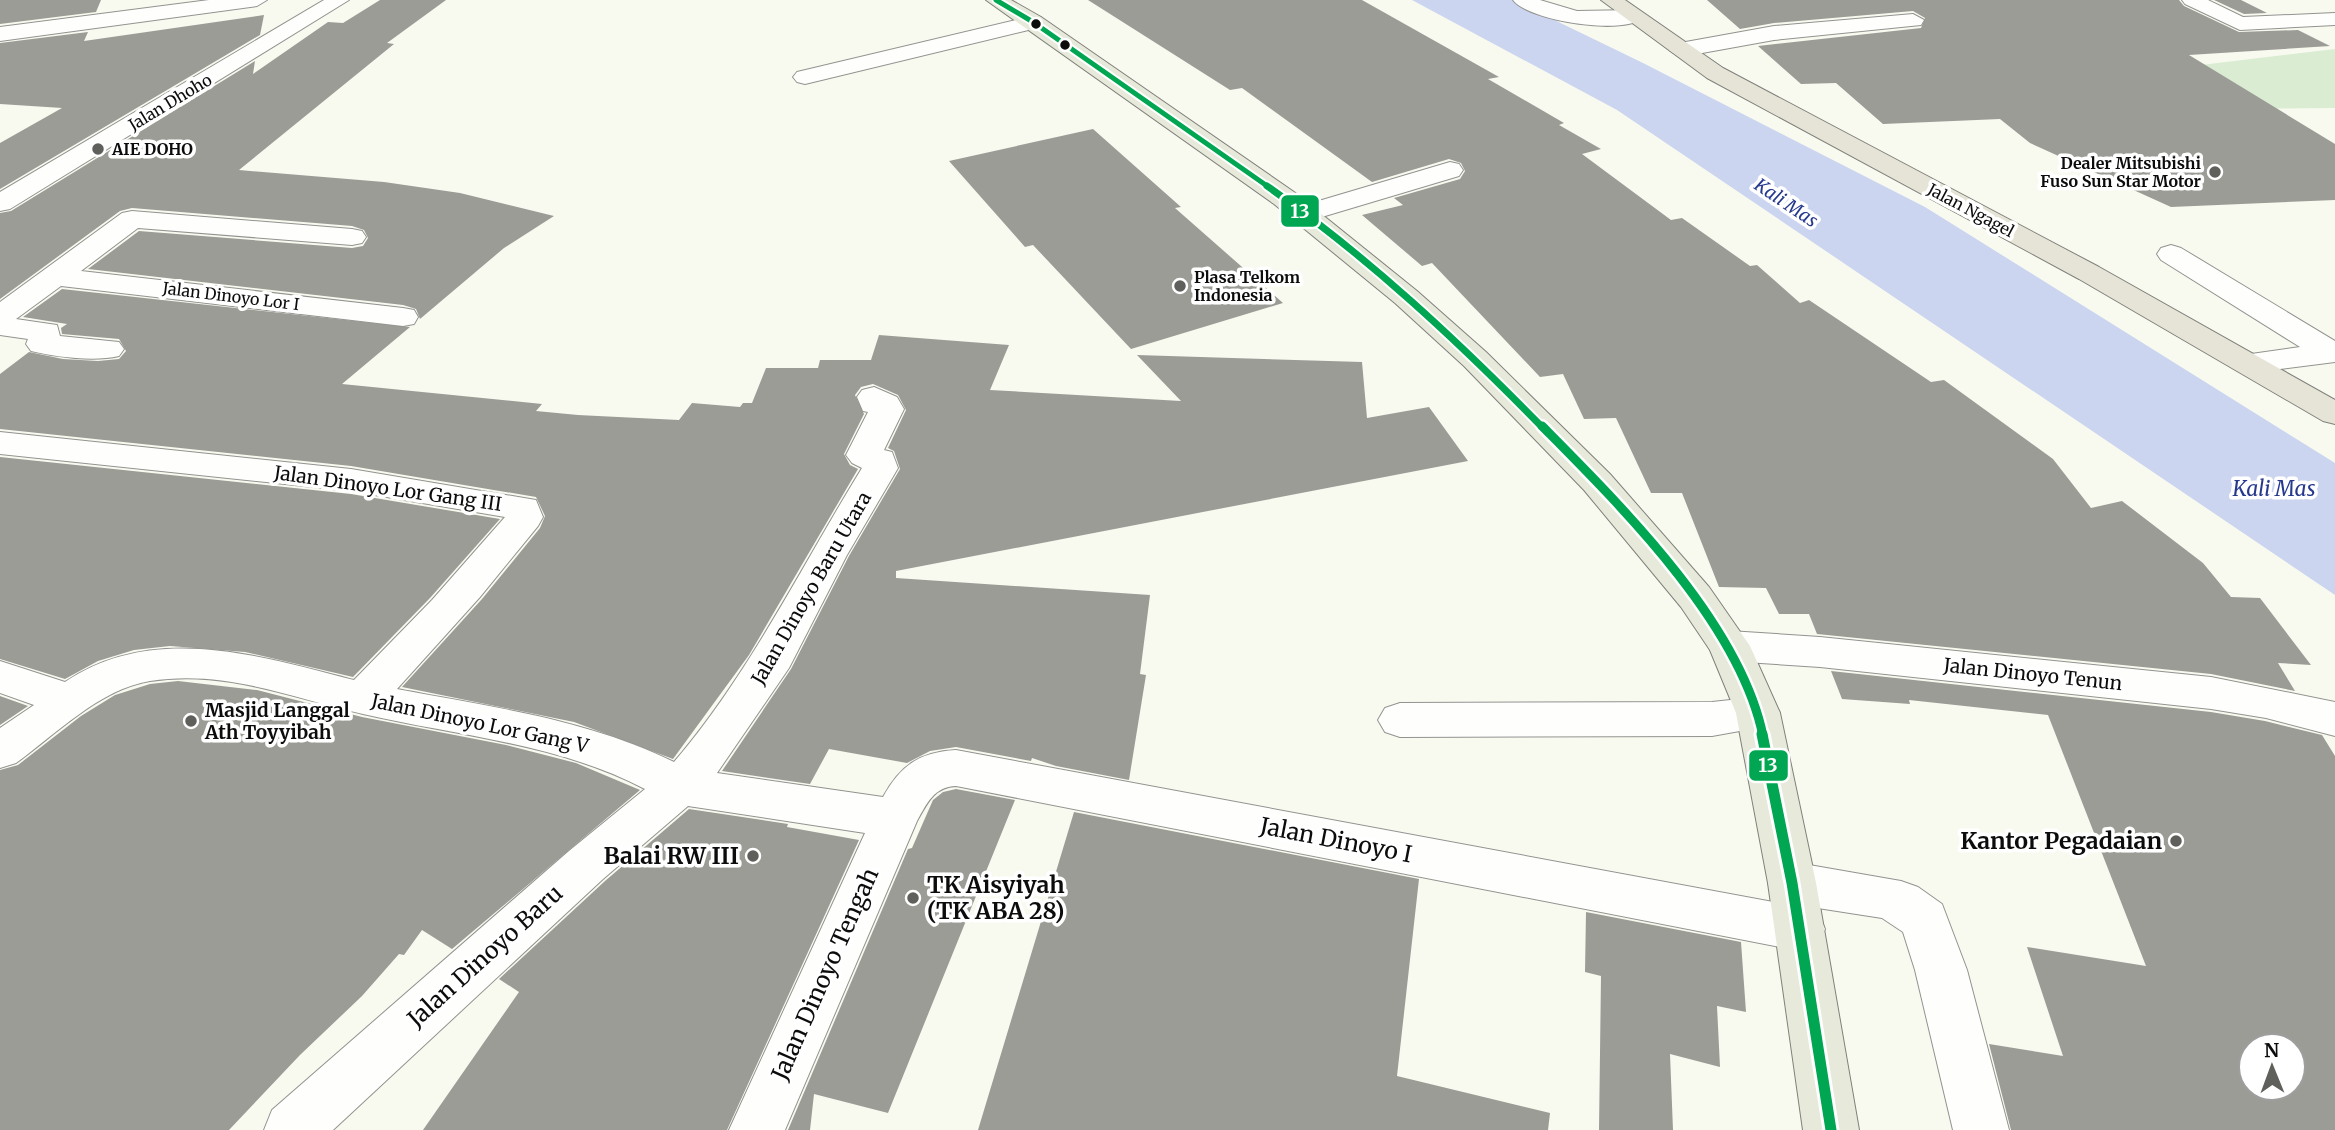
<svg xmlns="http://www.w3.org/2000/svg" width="2335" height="1130" font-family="Merriweather,serif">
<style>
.green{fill:#daedd3}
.water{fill:#cbd5ef}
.building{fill:#9c9c96;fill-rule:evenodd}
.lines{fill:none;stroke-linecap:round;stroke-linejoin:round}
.minor-casing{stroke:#92938f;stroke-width:2}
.major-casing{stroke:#80807c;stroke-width:2}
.highway-casing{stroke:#80807c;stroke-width:2}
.minor{fill:#fefefd;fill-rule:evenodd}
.major{fill:#e7e9da;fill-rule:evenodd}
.highway{fill:#e6e4d6;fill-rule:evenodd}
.bus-1-far3-casing{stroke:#fff;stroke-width:9}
.bus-1-far2-casing{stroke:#fff;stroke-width:11}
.bus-1-far1-casing{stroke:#fff;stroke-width:14}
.bus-1-casing{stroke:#fff;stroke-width:17}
.bus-1-far3{stroke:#00a651;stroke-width:5}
.bus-1-far2{stroke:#00a651;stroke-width:7}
.bus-1-far1{stroke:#00a651;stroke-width:9}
.bus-1{stroke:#00a651;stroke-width:11}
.bus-dot{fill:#0c0c0c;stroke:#fff;stroke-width:2.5}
.poi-dot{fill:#5f5f5c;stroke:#fff;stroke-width:2.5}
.labels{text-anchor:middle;stroke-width:7;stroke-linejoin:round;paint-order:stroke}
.far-street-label{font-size:16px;fill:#0c0c0c;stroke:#fff}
.far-poi-label{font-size:16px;font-weight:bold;fill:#0c0c0c;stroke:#fff;text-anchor:start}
.far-water-label{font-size:18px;font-style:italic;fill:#26398d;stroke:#fff}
.street-label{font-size:19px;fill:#0c0c0c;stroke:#fff}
.poi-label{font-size:19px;font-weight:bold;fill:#0c0c0c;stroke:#fff;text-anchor:start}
.water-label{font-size:21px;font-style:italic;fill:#26398d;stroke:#fff}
.near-street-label{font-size:23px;fill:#0c0c0c;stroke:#fff}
.near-poi-label{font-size:23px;font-weight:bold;fill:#0c0c0c;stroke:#fff;text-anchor:end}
.line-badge{stroke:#fff;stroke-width:2.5}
.badge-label{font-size:19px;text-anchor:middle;font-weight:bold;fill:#fff}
</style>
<rect width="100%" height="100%" fill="#f8faf0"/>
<path class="green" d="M2335 49V108L2224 109 2159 70Z"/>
<path class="water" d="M1412 0H1513L1643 63 1925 207 2335 463V595L1617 110Z"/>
<g class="building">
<path d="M0 0H101L96 12 0 24Z"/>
<path d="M380 0H446L387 43 394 44 239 170 384 182 460 193 554 216 504 248 420 319 416 309 403 305 88 269 139 231 352 248 363 246 368 238 364 230 352 226 132 208 120 211 0 299V213L11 211 255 61 253 74 328 22 343 23Z"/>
<path d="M1088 0H1362L1499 77 1488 79 1564 123 1559 125 1601 149 1582 154 1671 220 1682 218 1750 266 1757 265 1800 303 1809 300 1931 382 1944 380 2053 459 2091 508 2122 501 2203 563 2231 597 2260 598 2311 665 2278 663 2295 691 2211 674 1817 634 1809 614H1779L1766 588 1719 587 1682 493H1651L1616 418 1584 419 1563 374 1540 377 1432 263 1422 266 1362 215 1403 205 1394 198 1460 179 1465 171 1461 163 1449 159 1372 182 1242 88 1230 90Z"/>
<path d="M1707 0H2179L2184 6 2239 32 2298 30 2330 46 2189 55 2335 144V200L2171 207 2030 143 2000 119 1883 124 1836 83 1801 84 1758 46 1921 28 1925 18 1913 11 1774 23 1740 29Z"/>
<path d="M2214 0H2241L2267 13 2244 14Z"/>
<path d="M264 15 260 35 0 189V143L62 108 0 104V43L88 32 84 41Z"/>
<path d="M1093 129 1181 207 1175 208 1283 303 1131 349 1033 245 1025 247 949 161Z"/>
<path d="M62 289 410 327 342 384 542 404 536 411 578 415 679 420 692 403 740 407 743 403H752L766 368H818L820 360H871L879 335 1009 345 990 390 1181 401 1137 355 1362 362 1367 418 1429 407 1468 461 896 571V578L1150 595 1140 674 1146 675 1129 780 1056 766 1032 758 1031 761 956 747 930 751 907 763 829 749 810 784 722 771 791 669 849 556 900 469 894 451 888 448 906 410 898 395 873 384 861 387 855 395 864 414 844 454 850 465 858 469 749 655 673 759 574 722 402 687 482 599 540 528 545 516 536 497 351 466 0 429V374L29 352 63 359 98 361 119 359 126 351 119 339 62 334 61 328 67 324 23 317Z"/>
<path d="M0 457 351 494 500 519 430 598 353 677 245 652 170 646 134 650 98 661 65 679 0 659Z"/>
<path d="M1831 671 2211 712 2265 721 2322 735 2335 756V1130H2011L1989 1044 2063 1056 2027 947 2146 966 2048 715 1909 700 1910 704 1842 699ZM2251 1046H2293V1088H2251Z"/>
<path d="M178 681 257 690 362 717 506 745 576 763 640 790 452 949 422 930 404 955 399 954 362 996 300 1055 229 1130H0V770L18 765 81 716 115 695 150 684Z"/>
<path d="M0 696 28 706 0 725Z"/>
<path d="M956 789 1015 800 888 1113 814 1094 810 1130H788L908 849 912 848 933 800 943 792Z"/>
<path d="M689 809 788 824 787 827 859 840 727 1130H423L519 992 499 979 605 881Z"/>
<path d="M1074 812 1419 879 1397 1076 1550 1113 1548 1130H978Z"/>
<path d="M1586 912 1741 942 1746 1012 1717 1006 1720 1067 1670 1054 1673 1130H1599L1601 976 1585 972Z"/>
</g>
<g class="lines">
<defs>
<g id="minor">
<path d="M209 0H267L257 6 0 41V27Z"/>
<path d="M324 0H349L10 209 0 211V192Z"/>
<path d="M1513 0H1540L1577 11 1634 10 1645 16C1629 37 1528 21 1513 0Z"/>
<path d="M2182 0H2208L2243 17 2335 13V25L2240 30 2185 4Z"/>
<path d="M1913 14 1924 20 1921 25 1774 40 1680 57 1669 50 1680 43 1774 26Z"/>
<path d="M1033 16 1041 17 1044 22 1041 27 805 84 797 82 793 77 797 72Z"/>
<path d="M1450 162 1459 164 1463 170 1459 176 1305 222 1295 220 1291 214 1295 208Z"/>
<path d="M132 211 352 229 362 231 366 237 362 243 352 245 138 228 81 271 403 308 414 310 418 317 414 324 403 326 61 286 16 319 57 325 60 336 119 342 124 349 119 356C94 362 56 357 31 351L26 344 28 339 0 335V302L122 213Z"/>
<path d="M2171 245 2181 248 2335 341V362L2248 373 2237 370 2232 363 2237 356 2300 347 2161 260 2157 254 2161 248Z"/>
<path d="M874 387 897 397 904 409 884 450 892 452 898 468 847 555 789 668 717 773 883 797C900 766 919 752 956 750L1800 907 1818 913 1825 929 1818 945 1800 951 956 786C934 787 927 803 917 821L785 1130H729L865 833 688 806 603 879 333 1130H264L272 1110 569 851 645 789C557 743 458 736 363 714 292 698 225 669 150 681 100 689 56 734 16 763L0 768V728L34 705 0 693V661L65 682C153 622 260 656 354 680L432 600 505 517 351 491 0 454V432L351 469 536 500 543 517 538 526 480 597 397 689C491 707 587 719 674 762 750 673 801 567 862 468L852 463 846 455 868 412 863 411 857 397 862 390Z"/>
<path d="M1729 631 1820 637 2211 677 2335 702V736L2266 718 2211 709 1820 667 1729 661 1714 657 1708 646 1714 635Z"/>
<path d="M1758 697 1773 701 1780 713 1773 725 1712 736 1400 737 1385 732 1378 720 1385 708 1400 703 1712 702Z"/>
<path d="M1792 862 1901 881 1918 887 1942 904 1967 970 2009 1130H1953L1915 970 1903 932 1882 918 1792 904 1775 898 1768 883 1775 868Z"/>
</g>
<path id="major" d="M986 0H1011L1041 17 1294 192 1417 291 1486 352 1610 474 1709 587 1750 646 1780 713 1816 883 1859 1130H1803L1768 883 1736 713 1710 650 1681 607 1584 490 1464 366 1395 303 1274 204Z"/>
<path id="highway" d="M1601 0H1625L1723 68 2099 267 2335 400V424L2323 421 2079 279 1707 78Z"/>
</defs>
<use href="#minor" class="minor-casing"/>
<use href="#major" class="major-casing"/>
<use href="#highway" class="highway-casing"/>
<use href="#minor" class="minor"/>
<use href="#major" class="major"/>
<use href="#highway" class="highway"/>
<defs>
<path id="bus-1-far3" d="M996 0 1033 22 1270 188"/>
<path id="bus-1-far2" d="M1267 186C1367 256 1458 341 1543 428"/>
<path id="bus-1-far1" d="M1542 426C1621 506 1740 623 1763 736"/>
<path id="bus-1" d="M1762 734 1792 883 1831 1130"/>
</defs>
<use href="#bus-1-far3" class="bus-1-far3-casing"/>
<use href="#bus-1-far2" class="bus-1-far2-casing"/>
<use href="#bus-1-far1" class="bus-1-far1-casing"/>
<use href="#bus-1" class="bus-1-casing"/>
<use href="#bus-1-far3" class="bus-1-far3"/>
<use href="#bus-1-far2" class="bus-1-far2"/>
<use href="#bus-1-far1" class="bus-1-far1"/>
<use href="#bus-1" class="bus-1"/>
</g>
<g class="bus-dot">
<circle cx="1036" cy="24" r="6"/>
<circle cx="1065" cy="45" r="6"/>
</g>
<g class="poi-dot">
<circle cx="98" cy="149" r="7"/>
<circle cx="2215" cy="172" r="7"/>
<circle cx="1180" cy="286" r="7"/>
<circle cx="191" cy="721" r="7"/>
<circle cx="2176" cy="841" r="7"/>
<circle cx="753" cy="856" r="7"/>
<circle cx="913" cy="898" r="7"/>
</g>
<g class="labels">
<g class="far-street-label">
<text transform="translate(170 102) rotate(-31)" y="6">Jalan Dhoho</text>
<text transform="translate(1971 210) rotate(28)" y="6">Jalan Ngagel</text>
<text transform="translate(231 296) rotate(7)" y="6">Jalan Dinoyo Lor I</text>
</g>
<g class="far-poi-label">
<text x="112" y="155">AIE DOHO</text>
<text x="2201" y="169" text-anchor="end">Dealer Mitsubishi<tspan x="2201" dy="18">Fuso Sun Star Motor</tspan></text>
<text x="1194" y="283">Plasa Telkom<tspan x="1194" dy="18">Indonesia</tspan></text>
</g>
<g class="far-water-label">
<text transform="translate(1786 203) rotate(34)" y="6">Kali Mas</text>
</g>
<g class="street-label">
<text transform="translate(388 488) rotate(8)" y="7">Jalan Dinoyo Lor Gang III</text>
<text transform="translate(811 588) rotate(-60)" y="7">Jalan Dinoyo Baru Utara</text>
<text transform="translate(2033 674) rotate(6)" y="7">Jalan Dinoyo Tenun</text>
<text transform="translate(480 723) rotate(12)" y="7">Jalan Dinoyo Lor Gang V</text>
</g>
<g class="poi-label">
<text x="205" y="717">Masjid Langgal<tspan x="205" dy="22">Ath Toyyibah</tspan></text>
</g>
<g class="water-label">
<text x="2274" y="496">Kali Mas</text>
</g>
<g class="near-street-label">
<text transform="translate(1336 840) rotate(11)" y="8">Jalan Dinoyo I</text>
<text transform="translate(485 956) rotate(-42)" y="8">Jalan Dinoyo Baru</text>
<text transform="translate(825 974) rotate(-66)" y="8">Jalan Dinoyo Tengah</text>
</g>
<g class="near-poi-label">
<text x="2162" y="849">Kantor Pegadaian</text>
<text x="739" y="864">Balai RW III</text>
<text x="927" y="893" text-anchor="start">TK Aisyiyah<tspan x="927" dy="26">(TK ABA 28)</tspan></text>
</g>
</g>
<g class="line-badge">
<rect x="1280" y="194" width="40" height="34" rx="7" fill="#00a651"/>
<rect x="1748" y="749" width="41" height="33" rx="7" fill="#00a651"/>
</g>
<g class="badge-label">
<text x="1300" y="218">13</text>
<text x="1768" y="772">13</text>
</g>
<g transform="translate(2272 1067) rotate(359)"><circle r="33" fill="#ffffff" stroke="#9e9e9e" stroke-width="2"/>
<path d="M0-5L12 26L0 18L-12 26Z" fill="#5f5f5c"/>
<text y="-10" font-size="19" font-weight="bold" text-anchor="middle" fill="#0c0c0c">N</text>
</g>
</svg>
